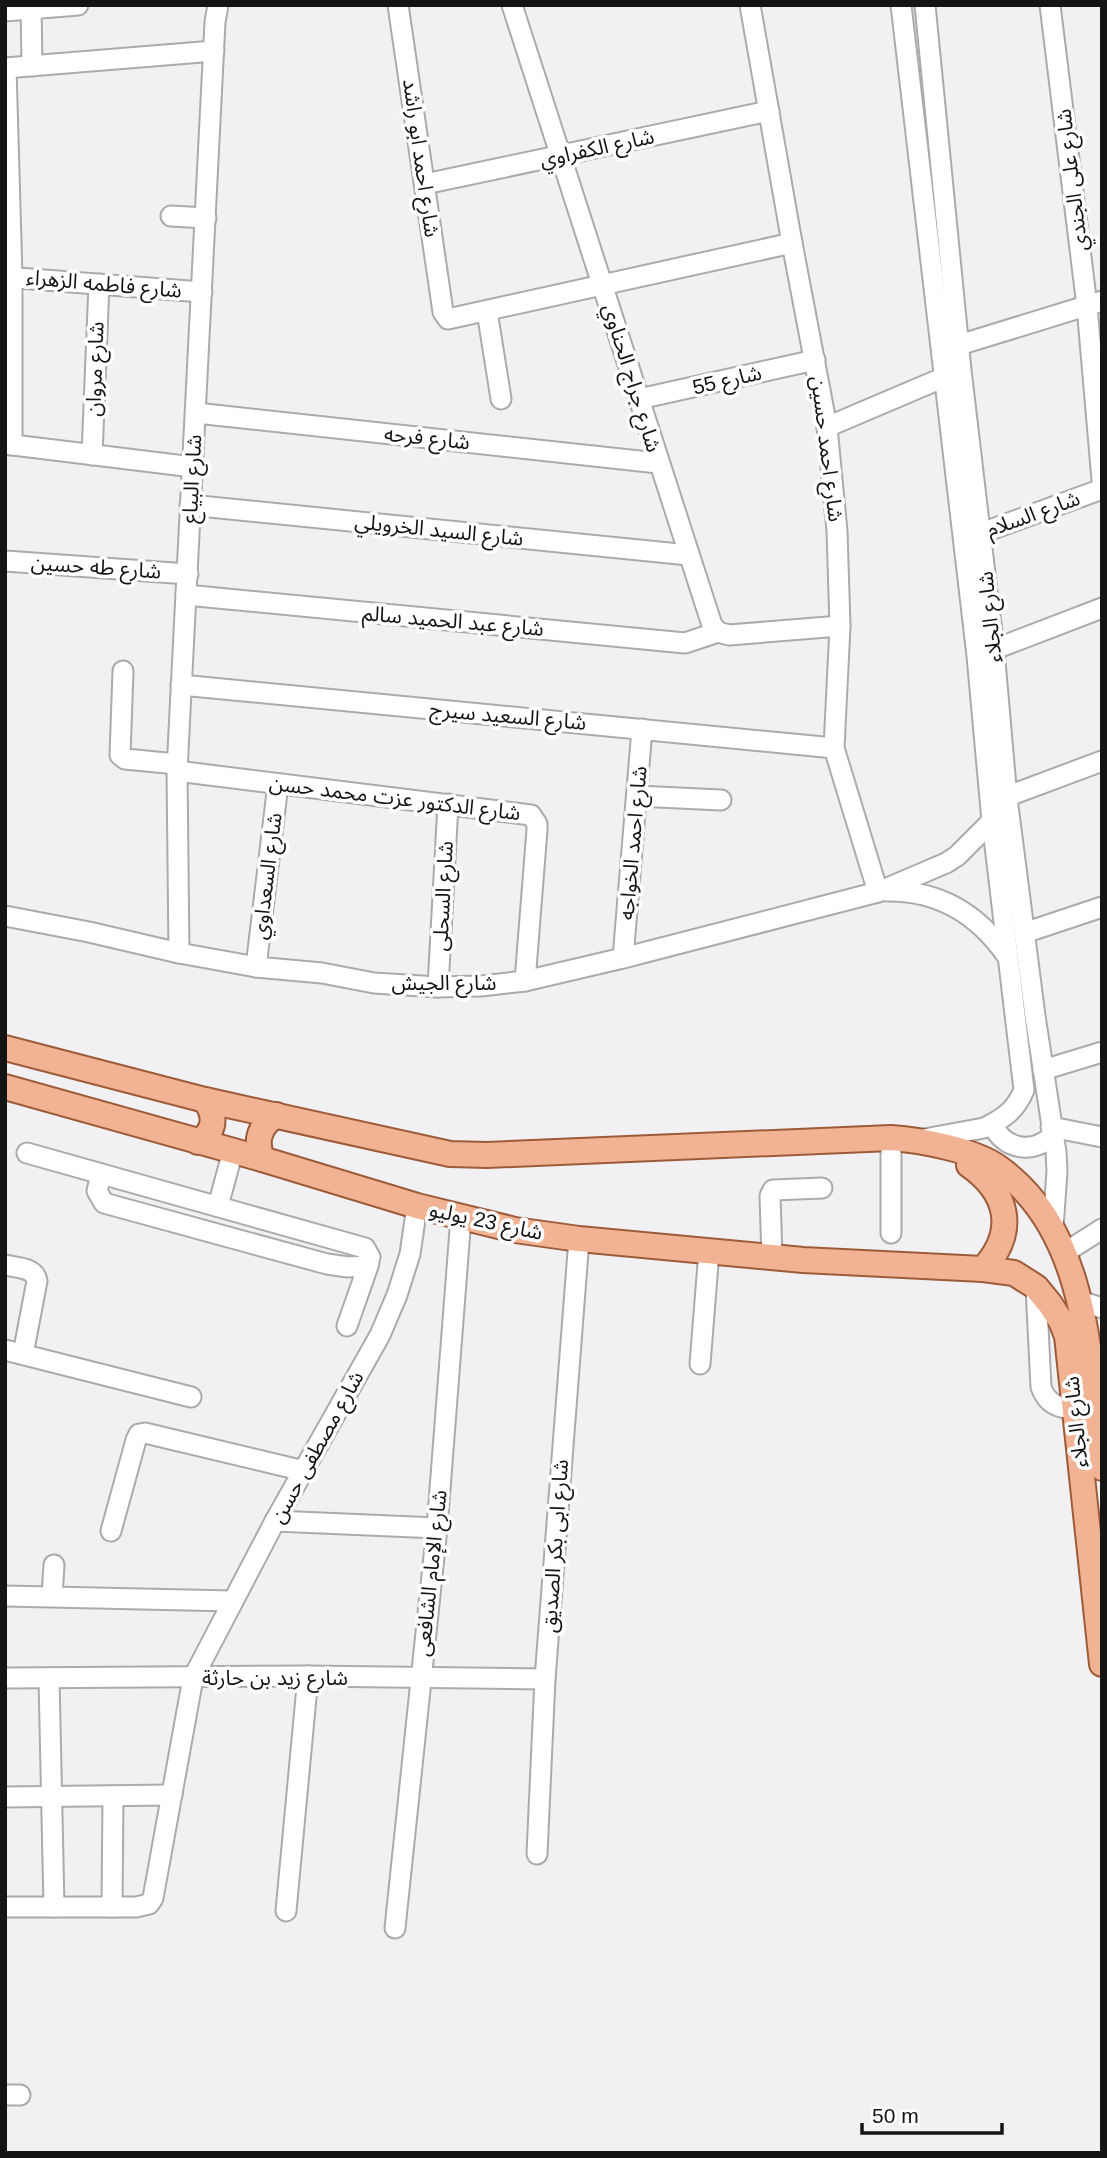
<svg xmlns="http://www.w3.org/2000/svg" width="1107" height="2158" font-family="Arial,'Noto Sans Arabic',sans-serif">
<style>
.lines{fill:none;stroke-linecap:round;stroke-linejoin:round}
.minor-casing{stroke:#ababae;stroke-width:23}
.major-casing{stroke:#9e5b39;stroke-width:28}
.minor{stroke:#fff;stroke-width:19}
.major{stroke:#f2b394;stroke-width:24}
.labels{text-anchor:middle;stroke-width:7;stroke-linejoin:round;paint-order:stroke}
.street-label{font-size:21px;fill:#141415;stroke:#fff}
</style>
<rect width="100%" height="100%" fill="#f1f1f4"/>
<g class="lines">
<defs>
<g id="minor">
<path d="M31 5 32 66"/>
<path d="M398 5 443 312 448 319 792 243"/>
<path d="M512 5 712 625 718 632 729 635 840 626"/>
<path d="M750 5 792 243 827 427 837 531 840 626 834 748 878 892"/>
<path d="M901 5 977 656 992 821 1024 1090C1016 1110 1003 1119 984 1128L924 1139"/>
<path d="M925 5 961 370 994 650 1007 798 1035 1016 1056 1152 1057 1171 1053 1228"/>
<path d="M1050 5 1087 306 1102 480"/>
<path d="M5 11 78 5"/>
<path d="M5 68 214 51"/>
<path d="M6 68 12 277V445"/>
<path d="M425 184 769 111"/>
<path d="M171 216 206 218"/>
<path d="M5 277 202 292"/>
<path d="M487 311 501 399"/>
<path d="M959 345 1102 301"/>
<path d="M639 399 815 360"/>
<path d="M196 413 658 463"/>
<path d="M827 427 954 373"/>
<path d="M5 444 193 467"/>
<path d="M92 455 99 284"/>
<path d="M190 505 689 555"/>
<path d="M968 538 1102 489"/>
<path d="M5 561 188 574"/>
<path d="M186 595 685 643 718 632"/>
<path d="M982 654 1102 608"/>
<path d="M123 671 120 755 125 759 177 764"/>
<path d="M181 685 834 748"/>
<path d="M177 771 531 815 537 824V830L525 981"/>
<path d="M637 796 721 800"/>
<path d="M995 801 1102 761"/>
<path d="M886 891C938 890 978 914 1007 956"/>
<path d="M5 916 89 932 179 953 256 967 322 973 374 983 438 987 481 986 525 981 623 958 878 892 946 863 957 856 992 821"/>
<path d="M1024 933 1102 907"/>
<path d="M179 953 177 771 215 22 218 5"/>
<path d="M623 958 642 729"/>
<path d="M256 967 278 784"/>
<path d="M438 987 448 804"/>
<path d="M1043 1070 1102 1052"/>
<path d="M992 1124C1004 1149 1031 1155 1052 1136"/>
<path d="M1051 1127 1102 1137"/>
<path d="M27 1153 365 1248 370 1257 368 1266 347 1326"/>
<path d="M101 1174 97 1191 104 1203 327 1264 348 1267 368 1266"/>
<path d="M218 1206 233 1151"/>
<path d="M891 1233V1138"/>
<path d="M1064 1253 1102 1229"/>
<path d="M772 1257 770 1196 773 1190 822 1188"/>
<path d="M5 1265C17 1268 35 1267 37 1281L23 1354"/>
<path d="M1036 1287 1041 1387C1047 1404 1058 1408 1075 1409"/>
<path d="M1080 1301 1102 1308"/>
<path d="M5 1350 191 1397"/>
<path d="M700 1364 709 1251"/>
<path d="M275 1521 437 1528"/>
<path d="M111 1531 136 1440 139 1434 145 1433 304 1471"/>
<path d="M5 1596 233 1601"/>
<path d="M52 1596 54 1565"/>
<path d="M5 1678 308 1676 545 1679"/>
<path d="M49 1678 54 1907"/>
<path d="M5 1797 172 1795"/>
<path d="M537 1854 545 1679 579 1239"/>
<path d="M5 1907H136L149 1904 153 1898 193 1678 275 1521 380 1335 397 1295 410 1254 417 1206"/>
<path d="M112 1907 113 1796"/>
<path d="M286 1911 308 1676"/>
<path d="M395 1928 437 1528 461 1217"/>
<path d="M5 2095H20"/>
</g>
<g id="major">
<path d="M5 1048 205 1100 450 1154 487 1155 891 1138C921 1140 974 1150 999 1168 1091 1234 1089 1367 1102 1468"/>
<path d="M5 1087 262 1159 417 1206 515 1230 579 1239 803 1260 983 1269 1014 1273 1036 1287 1050 1304 1061 1321 1067 1336 1102 1664"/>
<path d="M198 1142C215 1132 217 1116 205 1100"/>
<path d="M262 1159C255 1141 259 1126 276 1115"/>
<path d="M969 1165C1009 1193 1017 1232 983 1269"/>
</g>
</defs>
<use href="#minor" class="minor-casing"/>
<use href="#major" class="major-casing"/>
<use href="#minor" class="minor"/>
<use href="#major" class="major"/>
</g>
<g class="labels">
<g class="street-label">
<text transform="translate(597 148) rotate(-12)" y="7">شارع الكفراوي</text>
<text transform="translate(421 158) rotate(82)" y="7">شارع احمد ابو راشد</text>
<text transform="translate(1072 180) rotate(-97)" y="7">شارع على الجندي</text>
<text transform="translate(104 284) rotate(5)" y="7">شارع فاطمه الزهراء</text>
<text transform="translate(95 369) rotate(-88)" y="7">شارع مروان</text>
<text transform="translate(632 378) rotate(73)" y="7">شارع جراج الحناوي</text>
<text transform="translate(727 380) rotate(-13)" y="7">شارع 55</text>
<text transform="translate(427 438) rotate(6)" y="7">شارع فرحه</text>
<text transform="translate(827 449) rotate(83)" y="7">شارع احمد حسين</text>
<text transform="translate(192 479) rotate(-87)" y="7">شارع البياع</text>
<text transform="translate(1033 514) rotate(-20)" y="7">شارع السلام</text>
<text transform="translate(439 530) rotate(6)" y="7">شارع السيد الخرويلي</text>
<text transform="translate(96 567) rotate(4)" y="7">شارع طه حسين</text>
<text transform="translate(990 617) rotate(-96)" y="7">شارع الجلاء</text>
<text transform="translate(453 621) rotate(5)" y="7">شارع عبد الحميد سالم</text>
<text transform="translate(508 716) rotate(5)" y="7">شارع السعيد سيرج</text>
<text transform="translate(395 798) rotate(7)" y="7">شارع الدكتور عزت محمد حسن</text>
<text transform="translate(633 843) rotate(-85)" y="7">شارع احمد الخواجه</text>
<text transform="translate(267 876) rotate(-83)" y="7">شارع السعداوي</text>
<text transform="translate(443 896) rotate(-87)" y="7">شارع السحلى</text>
<text x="444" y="990">شارع الجيش</text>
<text transform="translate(486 1221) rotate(12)" y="7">شارع 23 يوليو</text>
<text transform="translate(1076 1422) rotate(-96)" y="7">شارع الجلاء</text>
<text transform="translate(317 1447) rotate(-61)" y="7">شارع مصطفى حسن</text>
<text transform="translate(555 1546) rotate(-86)" y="7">شارع ابى بكر الصديق</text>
<text transform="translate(431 1573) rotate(-84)" y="7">شارع الإمام الشافعى</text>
<text x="275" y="1685">شارع زيد بن حارثة</text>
</g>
</g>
<rect width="1107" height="2158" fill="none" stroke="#141415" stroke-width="14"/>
<path d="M862 2123v10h140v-10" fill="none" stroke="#141415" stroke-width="3.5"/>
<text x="872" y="2123" font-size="21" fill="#141415" stroke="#ffffff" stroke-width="5" paint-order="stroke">50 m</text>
</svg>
